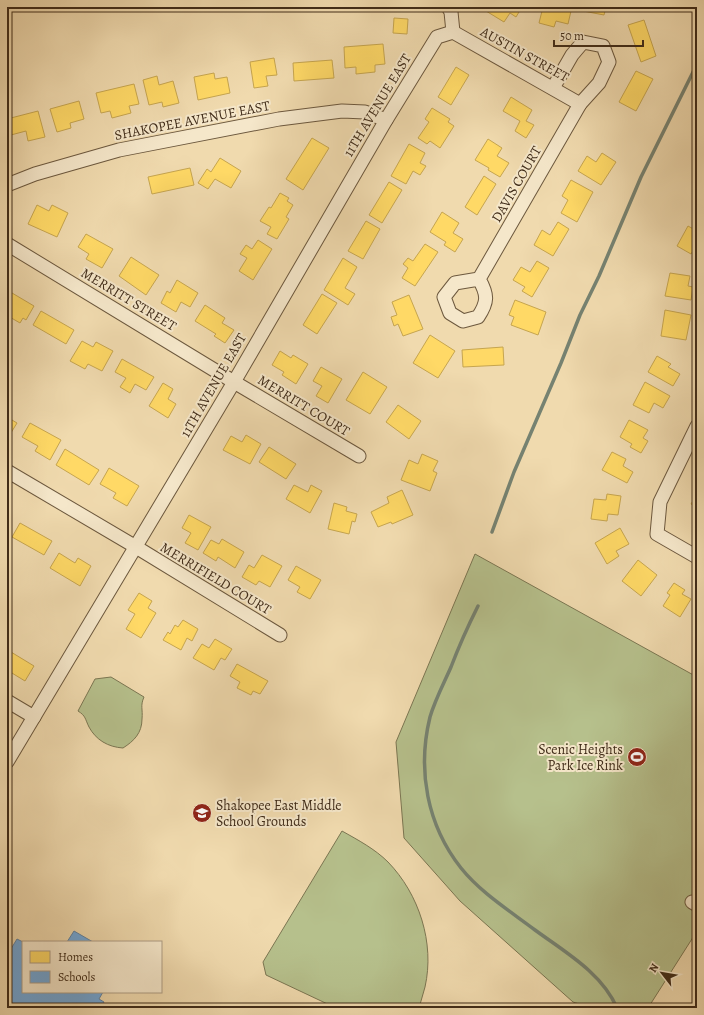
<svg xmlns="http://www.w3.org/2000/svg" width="704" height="1015" font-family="Alegreya,serif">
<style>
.green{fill:#b6c08c;stroke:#7b7652}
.homes{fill:#ffd966;stroke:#c6a54f}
.schools{fill:#6fa8dc;stroke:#6183a2}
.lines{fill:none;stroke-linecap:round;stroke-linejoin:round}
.stream{stroke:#768271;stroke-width:3.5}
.minor-casing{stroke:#6c583e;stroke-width:15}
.minor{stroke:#f5e7ca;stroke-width:13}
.labels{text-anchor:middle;stroke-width:4;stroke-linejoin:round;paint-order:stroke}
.street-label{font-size:14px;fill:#402c19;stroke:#f5e7ca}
.poi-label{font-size:14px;fill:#402c19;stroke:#f5e7ca;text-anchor:end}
</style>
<rect width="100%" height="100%" fill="#f0daae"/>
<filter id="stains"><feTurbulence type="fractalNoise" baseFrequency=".005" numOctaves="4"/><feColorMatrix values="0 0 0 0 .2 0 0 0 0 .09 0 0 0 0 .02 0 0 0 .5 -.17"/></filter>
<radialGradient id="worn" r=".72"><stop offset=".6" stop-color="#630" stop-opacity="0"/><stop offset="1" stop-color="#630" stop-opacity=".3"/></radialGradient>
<g class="green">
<path d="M475 554 697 677V931L648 1008H592L573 1002 460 901 404 838 396 742Z"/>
<path d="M111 677 144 697C140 706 143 709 142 719 142 733 134 741 123 748 108 747 96 740 89 727 85 719 86 716 78 711L95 679Z"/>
<path d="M342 831C358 840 375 849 388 862 419 894 435 943 425 987 423 994 421 1001 419 1008H336L266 975 263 962Z"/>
</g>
<g class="homes">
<path d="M489 7H522L516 17 510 13 504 22 486 11Z"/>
<path d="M543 7H559L571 11 568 24 556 21 554 27 539 23Z"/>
<path d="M584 7H606L604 15 583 11Z"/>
<path d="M394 18 408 19 407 34 393 33Z"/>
<path d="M644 20 656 56 641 62 628 25Z"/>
<path d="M383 44 385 64 375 65V72L356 74V67L345 68 344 47Z"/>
<path d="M274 58 277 75 266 76 268 86 254 88 250 62Z"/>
<path d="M332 60 334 78 294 81 293 63Z"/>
<path d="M456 67 469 75 451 105 438 97Z"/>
<path d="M636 71 653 79 636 111 619 102Z"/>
<path d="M214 73 215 79 227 77 230 93 198 100 194 77Z"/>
<path d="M157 76 159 85 173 81 179 103 163 107 162 102 149 105 143 80Z"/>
<path d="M134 84 139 104 129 106 131 113 112 118 110 111 101 113 96 93Z"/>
<path d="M511 97 532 110 526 121 534 125 526 138 515 131 520 121 503 111Z"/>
<path d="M79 101 84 119 70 123 71 128 57 132 50 109Z"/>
<path d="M432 108 450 119 448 122 454 126 440 148 430 141 427 144 418 138 429 122 425 119Z"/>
<path d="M38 111 45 137 28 141 26 131 7 136V119Z"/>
<path d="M312 138 329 148 303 190 286 179Z"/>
<path d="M488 139 502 148 497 156 509 163 500 177 488 170 489 168 475 160Z"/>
<path d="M409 144 425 153 420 163 426 166 420 175 413 171 406 184 391 176Z"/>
<path d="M602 153 616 162 601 185 578 171 587 156 596 162Z"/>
<path d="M220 158 241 171 231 188 215 179 208 189 198 183 207 169 211 172Z"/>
<path d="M190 168 194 185 152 194 148 177Z"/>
<path d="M484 176 496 184 477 215 465 207Z"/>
<path d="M571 180 593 192 577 222 561 213 568 200 562 196Z"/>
<path d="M389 182 402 190 382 223 369 215Z"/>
<path d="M280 193 289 198 287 201 293 205 286 217 289 219 277 239 267 234 271 227 260 221 269 207 271 208Z"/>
<path d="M37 205 49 211 52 205 68 213 57 237 28 224Z"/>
<path d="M442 212 459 223 453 233 463 239 455 252 444 245 446 242 430 232Z"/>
<path d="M366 221 380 229 363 259 348 251Z"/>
<path d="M558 222 569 229 553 256 534 245 542 230 550 235Z"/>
<path d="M688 226 697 231V251L694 249 691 254 677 246Z"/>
<path d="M86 234 113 249 102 268 86 259 89 254 78 247Z"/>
<path d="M258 240 272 249 253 280 239 271 247 258 240 254 246 245 252 249Z"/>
<path d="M425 244 438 252 415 286 402 278 408 268 403 264 408 258 413 261Z"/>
<path d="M131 257 159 275 146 295 119 276Z"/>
<path d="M343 258 357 267 345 288 355 294 348 305 324 290Z"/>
<path d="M537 261 549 268 532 297 522 291 525 287 513 280 521 267 530 272Z"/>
<path d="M670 273 690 276 688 286 693 287 691 300 665 296Z"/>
<path d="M177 280 198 293 190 307 181 302 176 312 161 303 167 291 170 293Z"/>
<path d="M7 290 34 306 26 320 23 318 20 323 8 316 10 311 7 309Z"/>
<path d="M322 294 337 303 317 334 303 325Z"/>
<path d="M409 295 423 329 403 336 398 324 394 326 391 317 397 315 392 302Z"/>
<path d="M515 300 546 312 538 335 511 325 514 317 509 315Z"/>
<path d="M205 305 225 318 222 323 234 330 225 343 214 336 216 334 195 321Z"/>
<path d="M665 310 691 315 686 340 661 336Z"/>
<path d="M41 311 74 330 66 344 33 325Z"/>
<path d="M430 335 455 351 438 378 413 363Z"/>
<path d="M82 341 93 347 96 342 113 351 102 371 88 364 85 369 70 361Z"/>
<path d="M503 347 504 365 463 367 462 350Z"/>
<path d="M280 351 291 358 293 355 308 364 296 384 282 375 284 372 272 365Z"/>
<path d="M657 356 671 364 668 367 680 374 673 386 648 372Z"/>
<path d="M122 359 154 377 146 390 135 384 130 393 120 387 126 378 115 372Z"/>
<path d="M321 367 342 379 328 403 316 396 322 386 313 381Z"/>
<path d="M363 372 387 387 370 414 346 400Z"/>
<path d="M645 382 670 396 663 408 654 403 649 413 633 405Z"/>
<path d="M163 383 173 389 168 399 176 404 168 418 149 406Z"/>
<path d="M398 405 421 421 409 439 386 422Z"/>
<path d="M7 409 11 412 7 417 17 423 9 436 7 434Z"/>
<path d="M629 420 648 430 643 438 648 441 641 453 630 447 632 444 620 437Z"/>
<path d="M30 423 61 440 50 460 35 451 38 446 22 437Z"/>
<path d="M246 435 261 444 250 464 223 450 231 436 242 442Z"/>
<path d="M269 447 296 464 286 479 259 462Z"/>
<path d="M65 449 99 470 89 485 56 465Z"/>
<path d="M612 452 626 459 623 466 633 472 627 483 602 470Z"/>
<path d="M422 454 438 461 433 471 437 473 430 491 401 480 409 460 418 464Z"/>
<path d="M109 468 139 486 127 506 113 498 116 493 100 484Z"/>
<path d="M294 485 308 492 311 485 322 491 310 513 286 499Z"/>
<path d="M402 490 413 515 392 524 391 522 378 527 371 512 389 503 387 497Z"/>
<path d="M607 494 621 496 618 515 608 514 607 521 591 519 594 499 606 500Z"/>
<path d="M697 494V513L694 512 697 508 691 504Z"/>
<path d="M334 503 347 507 346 511 357 514 355 522 352 521 349 534 328 529Z"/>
<path d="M189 515 211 527 198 550 185 543 191 533 182 528Z"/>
<path d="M20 523 52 541 44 555 12 537Z"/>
<path d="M620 528 629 544 616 551 619 556 607 564 595 543Z"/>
<path d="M222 539 244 552 235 568 218 557 216 561 203 553 211 540 219 544Z"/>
<path d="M59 553 75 563 78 558 91 566 80 586 50 568Z"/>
<path d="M262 555 282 566 270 587 259 581 256 585 242 577 249 565 254 568Z"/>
<path d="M638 560 657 575 641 596 622 581Z"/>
<path d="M296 566 321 580 310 599 297 592 300 587 288 580Z"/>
<path d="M674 583 685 590 682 594 691 599 680 617 663 606 670 595 667 593Z"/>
<path d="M139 593 152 601 148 608 156 613 141 638 126 629 135 614 128 610Z"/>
<path d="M183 620 198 629 192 641 187 638 181 650 163 640 168 632 170 634 175 625 178 627Z"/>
<path d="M215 639 232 649 225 660 221 658 214 670 193 658 202 644 209 648Z"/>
<path d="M11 652 34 666 25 681 7 670V659Z"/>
<path d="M237 664 268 681 260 694 253 691 251 695 237 688 240 682 230 676Z"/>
</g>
<g class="schools">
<path d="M74 931 93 942H67Z"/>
<path d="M17 939 23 942V992H103L99 999 104 1002 101 1008H7V951L9 952Z"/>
</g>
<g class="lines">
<g class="stream">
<path d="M492 532 514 472 561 363 580 315 599 276 641 177 697 64"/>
<path d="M478 606C468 626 459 646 451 667 444 683 435 700 430 717 417 770 427 825 461 868 481 893 510 911 535 930 565 952 602 973 617 1008"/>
</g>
<defs>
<g id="minor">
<path d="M448 7 451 12 453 32"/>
<path d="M453 32 580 104"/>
<path d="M7 185 35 174 119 150 279 119 342 111 365 112 386 120"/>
<path d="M7 244 234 382 359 456"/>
<path d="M479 279C488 295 488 302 478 317L463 321 450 313 444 297 455 283 479 279 580 104 599 83 609 62 603 46 583 42 572 55 553 88"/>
<path d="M697 426 660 502 657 534 697 557"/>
<path d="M7 471 136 547 280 635"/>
<path d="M7 701 34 717"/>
<path d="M7 762 234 382 386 120 437 37 453 32"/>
<path d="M692 902 697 905"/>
</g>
</defs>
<use href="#minor" class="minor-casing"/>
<use href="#minor" class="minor"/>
</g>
<defs>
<symbol id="stadium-disc" viewBox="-11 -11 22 22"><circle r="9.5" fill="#8f2418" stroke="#f5e7ca"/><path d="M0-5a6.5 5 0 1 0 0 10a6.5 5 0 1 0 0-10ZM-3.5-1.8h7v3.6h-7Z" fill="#fff"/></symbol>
<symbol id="school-disc" viewBox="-11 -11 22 22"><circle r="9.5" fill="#8f2418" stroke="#f5e7ca"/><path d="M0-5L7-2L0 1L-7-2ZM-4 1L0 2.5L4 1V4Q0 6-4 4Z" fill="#fff"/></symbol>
</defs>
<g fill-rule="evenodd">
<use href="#stadium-disc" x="626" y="746" width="22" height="22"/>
<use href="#school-disc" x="191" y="802" width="22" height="22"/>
</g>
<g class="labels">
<g class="street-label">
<text transform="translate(525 54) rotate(29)" y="5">AUSTIN STREET</text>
<text transform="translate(377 105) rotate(-59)" y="5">11TH AVENUE EAST</text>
<text transform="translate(192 120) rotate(-11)" y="5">SHAKOPEE AVENUE EAST</text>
<text transform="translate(516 184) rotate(-60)" y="5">DAVIS COURT</text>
<text transform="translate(129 299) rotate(31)" y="5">MERRITT STREET</text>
<text transform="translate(213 385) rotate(-60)" y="5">11TH AVENUE EAST</text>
<text transform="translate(304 405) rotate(31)" y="5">MERRITT COURT</text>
<text transform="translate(216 578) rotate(31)" y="5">MERRIFIELD COURT</text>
</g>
<g class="poi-label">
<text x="623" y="754">Scenic Heights<tspan x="623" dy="16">Park Ice Rink</tspan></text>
<text x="216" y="810" text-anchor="start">Shakopee East Middle<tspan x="216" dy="16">School Grounds</tspan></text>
</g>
</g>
<rect width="704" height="1015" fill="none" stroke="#f0daae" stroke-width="24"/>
<rect x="8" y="8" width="688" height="999" fill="none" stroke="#402c19" stroke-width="2"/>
<rect x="12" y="12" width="680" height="991" fill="none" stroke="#402c19"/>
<rect x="22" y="941" width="140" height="52" fill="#f5e7ca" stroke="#ad9c83"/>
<rect x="30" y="951" width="20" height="12" fill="#ffd966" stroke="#ad9c83"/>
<text x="58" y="961" font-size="12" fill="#402c19">Homes</text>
<rect x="30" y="971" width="20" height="12" fill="#6fa8dc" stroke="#ad9c83"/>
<text x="58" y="981" font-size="12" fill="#402c19">Schools</text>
<g transform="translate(662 973) rotate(301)" stroke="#f5e7ca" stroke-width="3" paint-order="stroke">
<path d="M0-3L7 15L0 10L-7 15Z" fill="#402c19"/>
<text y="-6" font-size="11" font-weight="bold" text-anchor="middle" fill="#402c19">N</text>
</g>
<path d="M554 40v6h89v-6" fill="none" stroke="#402c19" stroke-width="2"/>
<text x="560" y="40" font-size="12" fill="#402c19" stroke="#f5e7ca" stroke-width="3" paint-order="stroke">50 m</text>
<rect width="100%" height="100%" filter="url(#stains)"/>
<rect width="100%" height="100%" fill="url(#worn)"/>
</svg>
